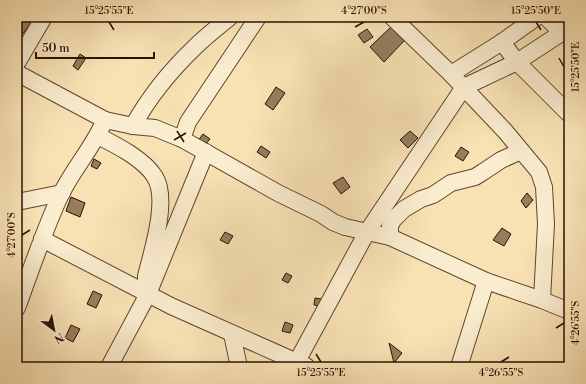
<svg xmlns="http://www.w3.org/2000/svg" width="586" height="384" font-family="'Libre Bodoni',serif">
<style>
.building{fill:#967d5e;stroke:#2b0f00}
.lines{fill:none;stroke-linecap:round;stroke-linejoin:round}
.street-casing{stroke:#5e442d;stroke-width:18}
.street{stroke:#faecce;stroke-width:16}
.ticks{fill:none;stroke:#2b0f00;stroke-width:1.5}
.neatline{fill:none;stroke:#2b0f00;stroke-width:1.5}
.ticks-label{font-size:10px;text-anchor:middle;fill:#2b0f00}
</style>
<rect width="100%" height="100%" fill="#f8e2b4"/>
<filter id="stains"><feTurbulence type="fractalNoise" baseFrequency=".005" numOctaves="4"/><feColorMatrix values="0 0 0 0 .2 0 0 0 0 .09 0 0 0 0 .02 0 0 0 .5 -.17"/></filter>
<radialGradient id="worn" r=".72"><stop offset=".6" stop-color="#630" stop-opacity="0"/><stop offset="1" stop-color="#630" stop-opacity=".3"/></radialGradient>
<g class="building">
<path d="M17 17H22L31 23 21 36 17 33Z"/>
<path d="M393 25 405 40 384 62 370 47Z"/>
<path d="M367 29 373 37 364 43 358 35Z"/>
<path d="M80 54 86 58 78 70 73 66Z"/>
<path d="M276 87 285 93 273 110 265 104Z"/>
<path d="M410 131 418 138 408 148 400 140Z"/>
<path d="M203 134 210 139 204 146 197 142Z"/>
<path d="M261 146 270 152 266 158 257 152Z"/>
<path d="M461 147 469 152 463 161 455 156Z"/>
<path d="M94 159 101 163 97 169 91 166Z"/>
<path d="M343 177 350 187 341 194 333 183Z"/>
<path d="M527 193 533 200 526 208 521 201Z"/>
<path d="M71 197 85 203 80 217 66 211Z"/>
<path d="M502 228 511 234 504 246 493 240Z"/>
<path d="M225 232 233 236 228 244 220 240Z"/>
<path d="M286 273 292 276 288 283 282 280Z"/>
<path d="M93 291 102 295 96 308 87 304Z"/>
<path d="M315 298 321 299V306L314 305Z"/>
<path d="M285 322 293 325 290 333 282 331Z"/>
<path d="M71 325 80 329 73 342 65 338Z"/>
<path d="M389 343 402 353 394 363Z"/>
</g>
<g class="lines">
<defs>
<g id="street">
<path d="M392 17 451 74 505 131 539 172 544 187 546 224 542 300"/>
<path d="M546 17 562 33"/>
<path d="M502 42 517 62 569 114"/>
<path d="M17 63 44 17"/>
<path d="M17 73 105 120 133 126 155 128 182 139 278 193 321 214 333 222 345 227 390 237 486 281 542 300 569 311"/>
<path d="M451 74 502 42 537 17"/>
<path d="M133 126C149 97 171 70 195 47 206 36 218 27 230 17"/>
<path d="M98 136C116 145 144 159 155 177 169 200 152 252 146 276V279"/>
<path d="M182 139 188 122 258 17"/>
<path d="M17 202 62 193"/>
<path d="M390 237V226L393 220 404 209 421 199 433 195 451 183 475 177 483 172 501 160 521 151"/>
<path d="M42 239 171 306 306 366"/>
<path d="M17 308C31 270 44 230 61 194 74 168 93 147 105 120"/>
<path d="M232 334 239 367"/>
<path d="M109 367 148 294 206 152"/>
<path d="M294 367 367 232 464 87 517 62 569 28"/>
<path d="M459 367 486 281"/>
</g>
</defs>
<use href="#street" class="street-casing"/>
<use href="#street" class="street"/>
</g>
<path class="ticks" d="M109 22 114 30M536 22 541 30M355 27 364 22M559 58 564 67M177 131 184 142M174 140 186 133M22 235 30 230M556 328 564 323M316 354 321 362M501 362 509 357"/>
<rect width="586" height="384" fill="none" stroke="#f8e2b4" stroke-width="44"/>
<g transform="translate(54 330) rotate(148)" stroke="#faecce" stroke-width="3" paint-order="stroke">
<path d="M0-3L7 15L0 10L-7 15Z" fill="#2b0f00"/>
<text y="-6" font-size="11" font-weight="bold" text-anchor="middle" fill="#2b0f00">N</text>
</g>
<path d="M36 52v6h118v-6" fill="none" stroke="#2b0f00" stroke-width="2"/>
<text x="42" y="52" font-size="12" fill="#2b0f00" stroke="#faecce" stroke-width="3" paint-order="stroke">50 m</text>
<rect x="22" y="22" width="542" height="340" class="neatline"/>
<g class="ticks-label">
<text x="109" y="14">15°25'55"E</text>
<text x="364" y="14">4°27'00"S</text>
<text x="536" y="14">15°25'50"E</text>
<text transform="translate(575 67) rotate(-90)" y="4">15°25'50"E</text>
<text transform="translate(11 235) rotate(-90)" y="4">4°27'00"S</text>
<text transform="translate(575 323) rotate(-90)" y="4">4°26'55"S</text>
<text x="321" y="376">15°25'55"E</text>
<text x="501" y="376">4°26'55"S</text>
</g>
<rect width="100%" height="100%" filter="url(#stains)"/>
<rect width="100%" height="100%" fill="url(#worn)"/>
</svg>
